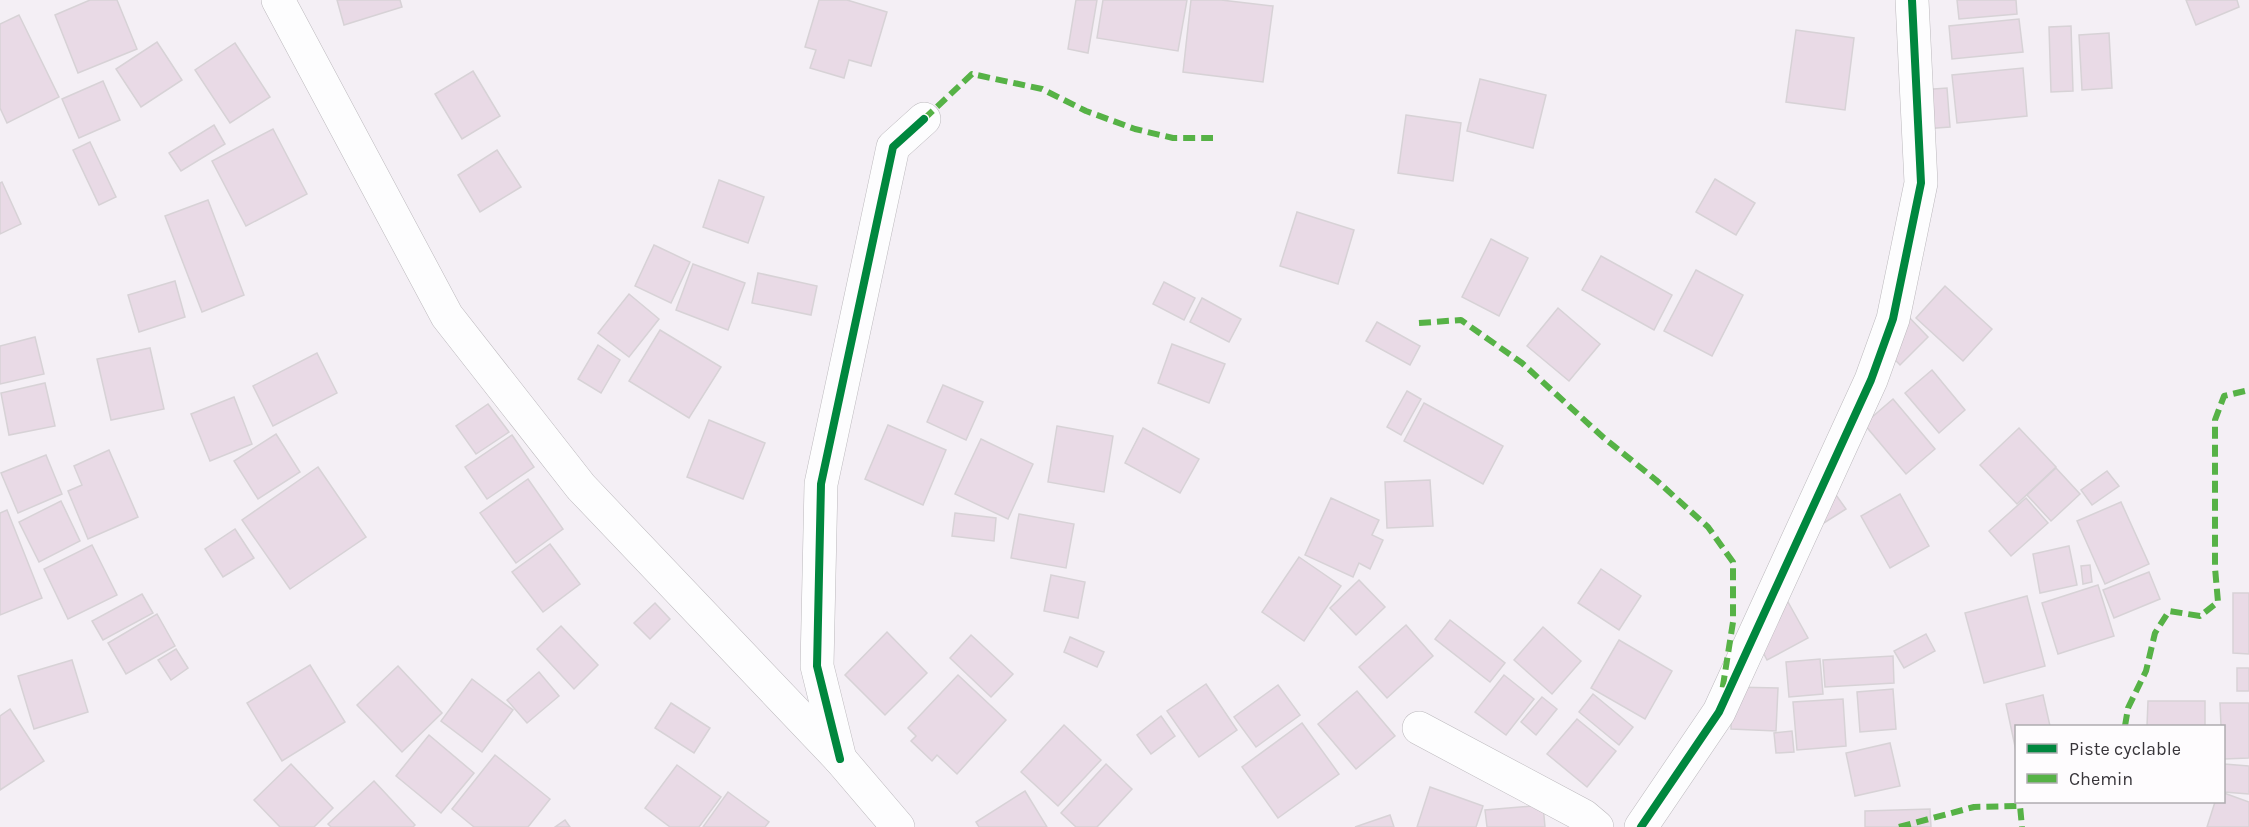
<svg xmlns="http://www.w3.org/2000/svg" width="2249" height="827" font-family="Karla,sans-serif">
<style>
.building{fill:#e9dae6;stroke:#d7d2d6;stroke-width:1.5}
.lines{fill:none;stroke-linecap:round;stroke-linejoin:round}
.minor-casing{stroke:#bcb9bd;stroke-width:34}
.secondary-casing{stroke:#bcb9bd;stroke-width:34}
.minor{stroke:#fdfdfe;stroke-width:33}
.secondary{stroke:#fdfdfe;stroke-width:33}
.quiet{stroke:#56b246;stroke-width:6;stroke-dasharray:12 6;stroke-linecap:butt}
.cycleway-casing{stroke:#fefcfe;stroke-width:11}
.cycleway{stroke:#00873e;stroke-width:8}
</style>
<rect width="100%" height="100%" fill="#f4eff5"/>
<g class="building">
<path d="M90 0H117L137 49 78 73 55 15Z"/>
<path d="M337 0H400L402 7 344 25Z"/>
<path d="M819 0H847L887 12 871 66 849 60 844 78 810 68 816 50 805 47Z"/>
<path d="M1076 0H1097L1088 53 1068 49Z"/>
<path d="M1103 0H1187L1178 51 1097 38Z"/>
<path d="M1191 0H1221L1273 6 1263 82 1183 72Z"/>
<path d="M1957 0H2016L2017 14 1959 19Z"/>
<path d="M2186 0H2237L2239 7 2196 25Z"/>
<path d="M19 15 59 97 7 123 0 108V24Z"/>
<path d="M2019 19 2023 52 1952 59 1949 26Z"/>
<path d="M2071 26 2073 91 2051 92 2049 27Z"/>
<path d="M1796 30 1854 38 1845 110 1786 102Z"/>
<path d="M2109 33 2112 88 2082 90 2079 35Z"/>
<path d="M157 42 182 80 141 107 116 69Z"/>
<path d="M235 43 270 97 230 123 195 70Z"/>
<path d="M2023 68 2027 116 1957 123 1952 75Z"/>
<path d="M473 71 500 116 462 139 435 94Z"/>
<path d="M1480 79 1546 95 1533 148 1467 131Z"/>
<path d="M103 81 120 120 79 138 62 99Z"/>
<path d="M1947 88 1950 127 1923 129 1920 90Z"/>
<path d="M1406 115 1461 123 1453 181 1398 173Z"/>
<path d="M214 125 225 144 181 171 169 153Z"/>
<path d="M273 129 307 194 246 226 212 161Z"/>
<path d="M90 142 116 197 99 205 73 150Z"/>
<path d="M497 150 521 187 480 212 458 175Z"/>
<path d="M1715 179 1755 203 1736 235 1696 212Z"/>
<path d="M719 180 764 197 748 243 703 227Z"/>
<path d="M2 182 21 224 0 234V183Z"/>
<path d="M208 200 244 295 202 312 165 216Z"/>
<path d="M1297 212 1354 230 1338 284 1280 266Z"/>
<path d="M1491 239 1528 258 1499 316 1462 297Z"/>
<path d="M654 245 690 262 671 303 635 286Z"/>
<path d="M1601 256 1672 295 1654 330 1582 290Z"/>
<path d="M693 264 745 283 728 330 676 310Z"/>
<path d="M1696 270 1743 295 1712 356 1664 331Z"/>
<path d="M758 273 817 286 811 315 752 303Z"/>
<path d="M175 281 185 317 139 332 128 295Z"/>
<path d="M1164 282 1195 298 1184 320 1153 304Z"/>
<path d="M1945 286 1992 329 1963 361 1916 318Z"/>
<path d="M629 294 659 319 629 357 598 333Z"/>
<path d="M1202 298 1241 319 1229 342 1190 322Z"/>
<path d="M1558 308 1600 344 1569 381 1527 346Z"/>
<path d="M1905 313 1928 337 1900 365 1877 341Z"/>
<path d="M1377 322 1420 346 1410 365 1366 341Z"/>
<path d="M660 330 721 367 689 418 629 381Z"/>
<path d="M35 337 44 374 0 384V346Z"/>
<path d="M1172 344 1225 364 1209 403 1158 383Z"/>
<path d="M598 345 620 360 601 393 578 379Z"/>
<path d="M150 348 164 409 111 420 97 359Z"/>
<path d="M317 353 337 393 273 426 253 386Z"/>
<path d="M1932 370 1965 410 1939 433 1905 393Z"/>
<path d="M45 383 55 426 9 435 1 393Z"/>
<path d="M943 385 983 402 966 440 927 422Z"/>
<path d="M1407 391 1421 399 1401 435 1387 427Z"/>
<path d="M234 397 252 444 210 461 191 414Z"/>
<path d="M1893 399 1935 449 1906 474 1864 424Z"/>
<path d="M1424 403 1503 446 1483 484 1404 441Z"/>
<path d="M488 404 509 432 476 454 456 426Z"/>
<path d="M709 420 765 443 743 499 687 477Z"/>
<path d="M888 425 946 450 923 505 865 479Z"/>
<path d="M1057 426 1113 436 1104 492 1048 482Z"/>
<path d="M1143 428 1199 459 1180 493 1125 463Z"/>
<path d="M2019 428 2056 467 2017 504 1980 465Z"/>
<path d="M276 434 300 472 258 499 234 461Z"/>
<path d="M512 435 534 467 487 499 465 467Z"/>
<path d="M981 439 1033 464 1008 519 955 494Z"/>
<path d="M109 450 138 517 88 539 68 491 82 485 74 466Z"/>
<path d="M46 455 62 494 18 513 1 473Z"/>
<path d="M318 467 366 537 290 589 242 520Z"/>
<path d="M2056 468 2080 494 2051 521 2027 495Z"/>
<path d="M2107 471 2119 486 2092 505 2081 490Z"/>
<path d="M528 479 563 529 516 563 480 513Z"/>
<path d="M1430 480 1433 526 1387 528 1385 482Z"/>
<path d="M1831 488 1846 509 1824 523 1810 502Z"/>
<path d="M1900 494 1929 546 1890 568 1861 516Z"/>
<path d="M1331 498 1379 520 1372 535 1383 540 1370 569 1359 563 1353 577 1305 555Z"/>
<path d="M2026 498 2048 523 2011 556 1989 531Z"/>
<path d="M61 501 80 541 39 562 19 522Z"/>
<path d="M2121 502 2149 564 2105 584 2077 521Z"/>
<path d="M7 510 42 598 0 615V513Z"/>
<path d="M955 513 996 518 994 541 952 536Z"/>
<path d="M1019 514 1074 524 1066 568 1011 558Z"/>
<path d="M235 529 254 558 223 577 205 549Z"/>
<path d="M550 544 580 584 543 612 512 572Z"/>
<path d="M92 545 117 595 68 619 44 569Z"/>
<path d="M2069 546 2077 585 2040 593 2033 554Z"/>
<path d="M1299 557 1341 586 1304 641 1262 612Z"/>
<path d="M2090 565 2092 582 2083 584 2081 566Z"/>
<path d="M1601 569 1641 596 1619 630 1578 603Z"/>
<path d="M2149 572 2160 599 2114 618 2103 590Z"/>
<path d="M1051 575 1085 582 1078 618 1044 611Z"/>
<path d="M1359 580 1385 607 1356 635 1330 608Z"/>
<path d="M2098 585 2114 636 2058 654 2042 603Z"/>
<path d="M2233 593H2249V654L2233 653Z"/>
<path d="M142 594 153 613 103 640 92 621Z"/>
<path d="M2027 596 2045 666 1984 683 1965 613Z"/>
<path d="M1788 602 1808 638 1767 660 1748 623Z"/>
<path d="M655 603 670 619 650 639 634 623Z"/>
<path d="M157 614 175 646 126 674 108 643Z"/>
<path d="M1450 620 1505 663 1490 682 1435 639Z"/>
<path d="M1406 625 1433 656 1387 698 1359 667Z"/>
<path d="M561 626 598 665 574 689 537 649Z"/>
<path d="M1543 627 1581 661 1552 694 1514 660Z"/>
<path d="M887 632 927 673 885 715 845 675Z"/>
<path d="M1926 634 1935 651 1904 668 1894 651Z"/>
<path d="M971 635 1013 674 991 697 950 658Z"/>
<path d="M1070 637 1104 652 1097 667 1064 652Z"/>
<path d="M1619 640 1672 671 1645 719 1591 688Z"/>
<path d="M176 649 188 668 171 680 158 660Z"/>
<path d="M1893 656 1894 683 1825 687 1823 660Z"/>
<path d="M1820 659 1823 694 1789 697 1786 662Z"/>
<path d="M72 660 88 712 34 729 18 676Z"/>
<path d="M310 665 345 722 282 761 247 703Z"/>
<path d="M398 666 442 713 402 752 357 705Z"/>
<rect x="2237" y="668" width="12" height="23"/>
<path d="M539 672 559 696 527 723 507 700Z"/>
<path d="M958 675 1006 720 957 774 937 755 932 761 911 741 916 736 908 728Z"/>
<path d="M1504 675 1534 699 1506 735 1475 712Z"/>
<path d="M472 679 513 710 482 752 441 721Z"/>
<path d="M1206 684 1237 730 1199 757 1167 711Z"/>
<path d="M1278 685 1300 715 1256 747 1234 717Z"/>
<path d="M1732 687 1778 688 1776 731 1731 729Z"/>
<path d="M1893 689 1896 729 1860 732 1857 692Z"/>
<path d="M1357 691 1395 736 1356 769 1318 724Z"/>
<path d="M1593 694 1633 727 1619 745 1579 712Z"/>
<path d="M2043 695 2050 726H2016V751L2006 704Z"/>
<path d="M1542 697 1557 709 1536 735 1521 722Z"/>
<path d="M1843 699 1846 746 1797 750 1793 702Z"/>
<path d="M2148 701H2205V726H2147Z"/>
<path d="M671 703 710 728 694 753 655 728Z"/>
<path d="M2220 703H2249V758L2224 759V726H2221Z"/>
<path d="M10 709 44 761 0 790V716Z"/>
<path d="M1161 716 1175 736 1151 754 1137 735Z"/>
<path d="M1577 719 1616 751 1587 787 1547 754Z"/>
<path d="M1302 723 1339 774 1278 818 1242 767Z"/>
<path d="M1064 725 1101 760 1058 806 1021 772Z"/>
<path d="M1792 731 1794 752 1776 753 1774 733Z"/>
<path d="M429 735 474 773 441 813 396 776Z"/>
<path d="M1890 743 1900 786 1855 796 1846 753Z"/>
<path d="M495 755 550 799 528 827H474L452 809Z"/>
<path d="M291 764 333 808 314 827H280L254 800Z"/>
<path d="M1106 764 1132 789 1097 827H1076L1061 813Z"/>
<path d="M2224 764 2249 766V794L2224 792Z"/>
<path d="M677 765 721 797 699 827H670L645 808Z"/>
<path d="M374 781 415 825 413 827H331L328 824Z"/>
<path d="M1430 787 1483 806 1476 827H1417Z"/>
<path d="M1025 791 1047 827H979L976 822Z"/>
<path d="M728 792 769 822 765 827H703Z"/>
<path d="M2224 793 2249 802V827H2207L2215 802H2224Z"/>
<path d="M1543 805 1545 827H1487L1485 810Z"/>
<path d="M1930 809 1931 827H1865V811Z"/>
<path d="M1390 815 1394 827H1355Z"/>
<path d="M565 820 570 827H555Z"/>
</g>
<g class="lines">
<defs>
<g id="minor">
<path d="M1419 728 1584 816 1597 827"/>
<path d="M840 759 817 666 821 484 893 147 924 119"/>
<path d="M1641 827 1719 712 1871 380 1893 319 1921 183 1912 0"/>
</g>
<path id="secondary" d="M278 0 447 316 581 487 840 759 898 827"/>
</defs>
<use href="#minor" class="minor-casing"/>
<use href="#secondary" class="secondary-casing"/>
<use href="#minor" class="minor"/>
<use href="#secondary" class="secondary"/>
<g class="quiet">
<path d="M924 119 972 74 1042 89 1086 111 1135 129 1173 138H1213"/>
<path d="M1419 323 1461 320 1522 363 1604 438 1656 480 1708 527 1733 562V622L1722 692"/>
<path d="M2125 726 2128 708 2146 671 2155 633 2169 611 2200 616 2218 602 2215 568V420L2224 396 2249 390"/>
<path d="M1899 827 1974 807 2020 806 2022 827"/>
</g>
<defs>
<g id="cycleway">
<path d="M840 759 817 666 821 484 893 147 924 119"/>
<path d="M1641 827 1719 712 1871 380 1893 319 1921 183 1912 0"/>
</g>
</defs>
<use href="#cycleway" class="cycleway-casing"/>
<use href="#cycleway" class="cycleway"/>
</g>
<rect x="2015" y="725" width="210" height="78" fill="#fefcfe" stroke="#afacb0" stroke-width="1.5"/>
<rect x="2027" y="744" width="30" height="9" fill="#00873e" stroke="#afacb0" stroke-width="1.5"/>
<text x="2069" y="755" font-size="18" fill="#38353a">Piste cyclable</text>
<rect x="2027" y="774" width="30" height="9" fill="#56b246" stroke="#afacb0" stroke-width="1.5"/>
<text x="2069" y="785" font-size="18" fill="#38353a">Chemin</text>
</svg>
